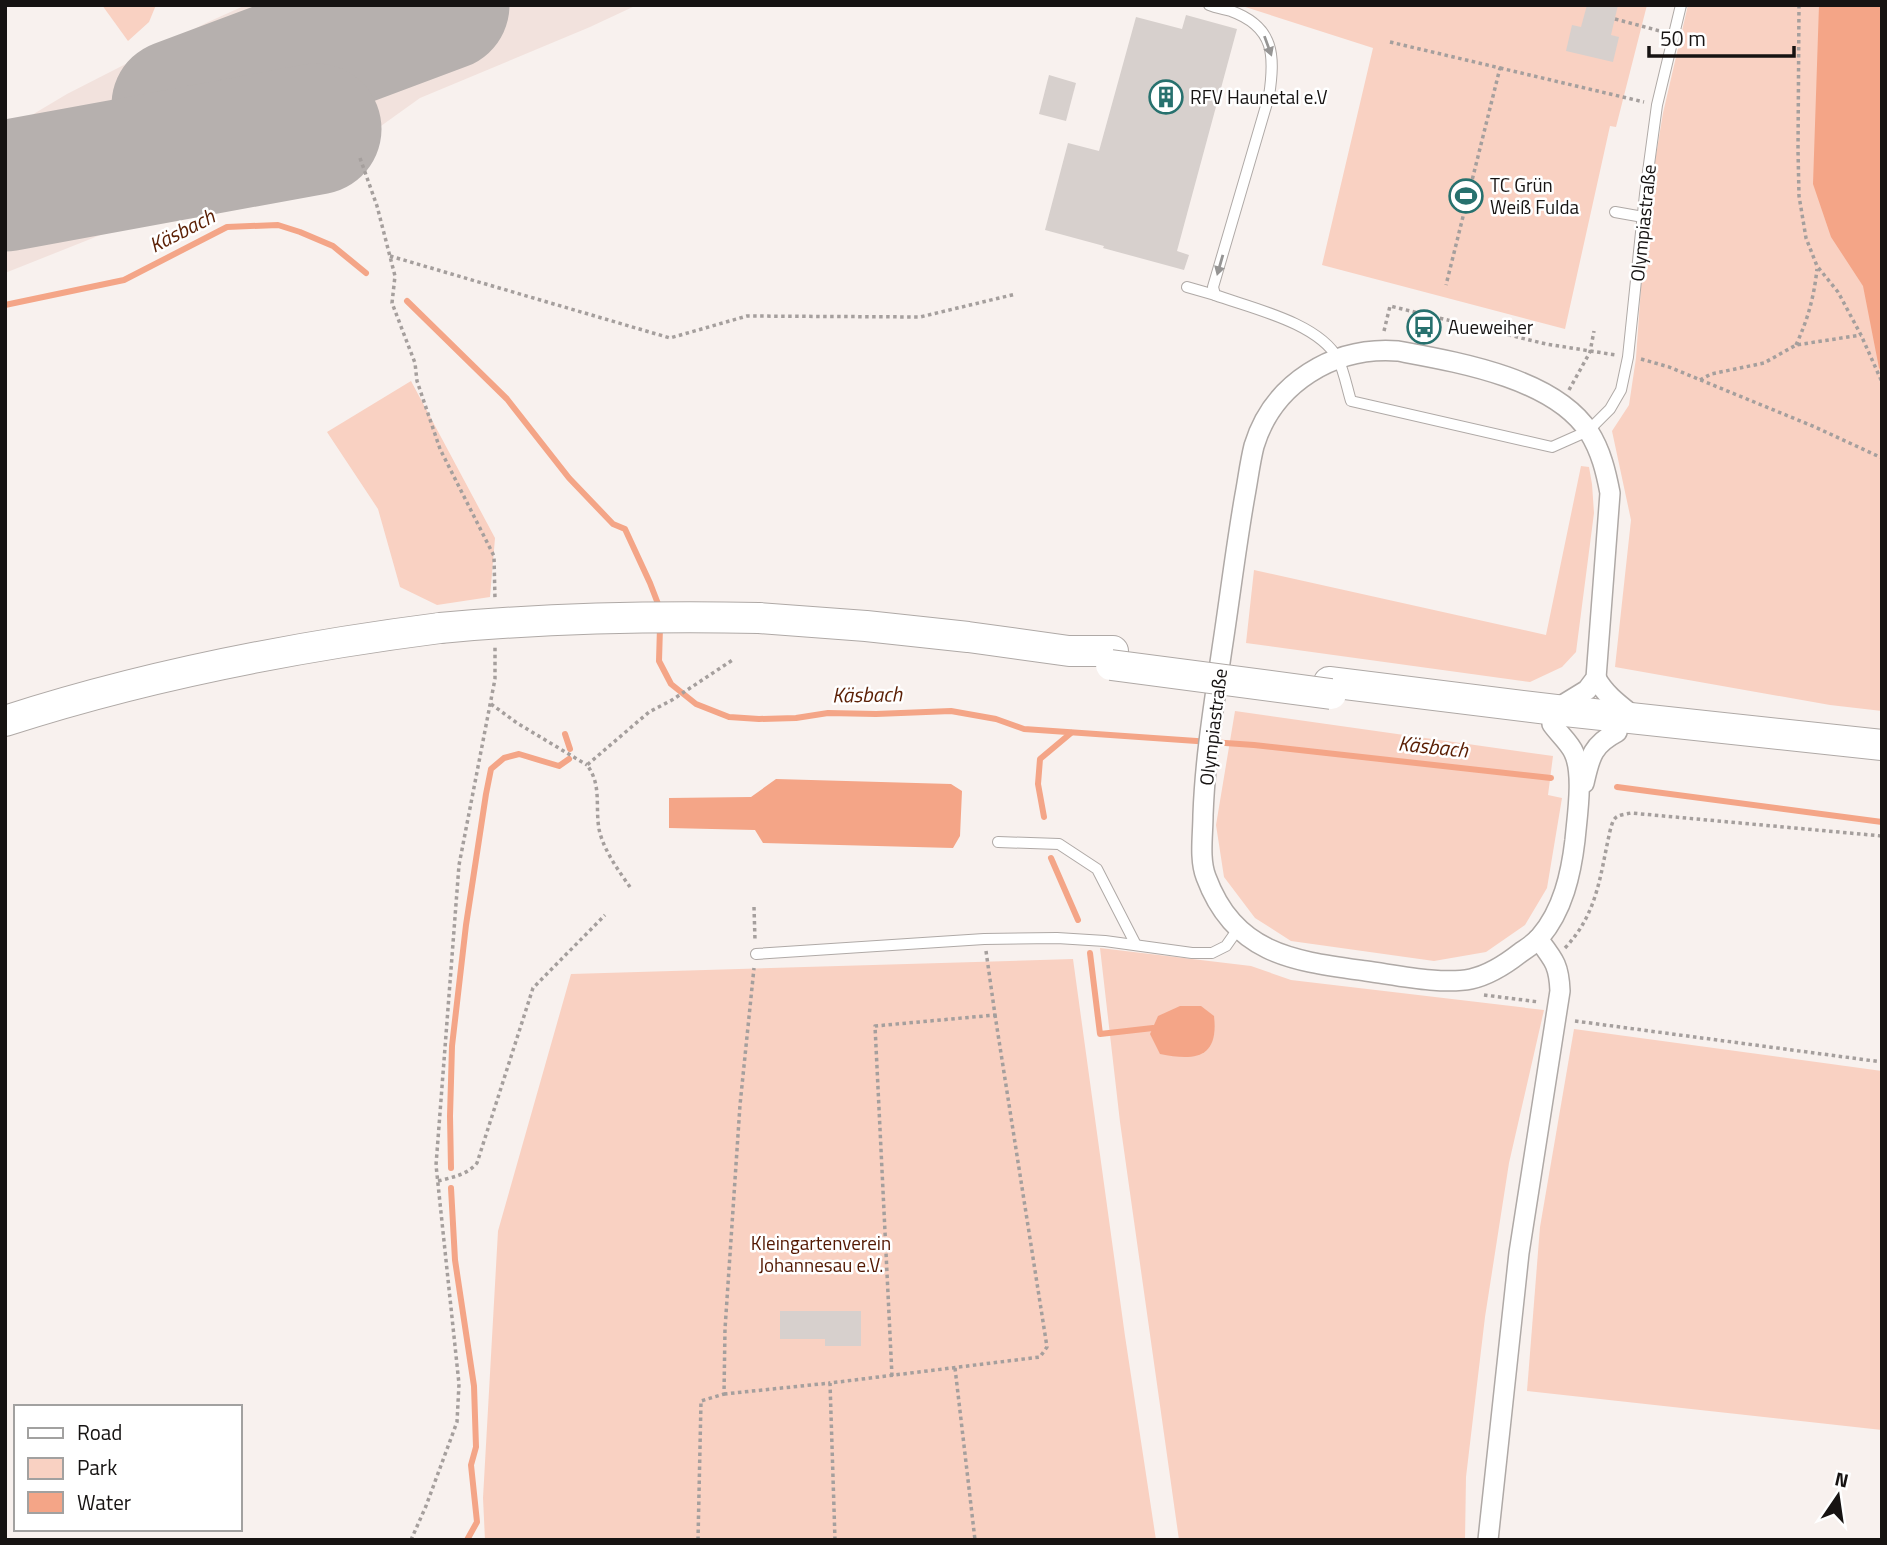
<svg xmlns="http://www.w3.org/2000/svg" width="1887" height="1545" font-family="'Titillium Web',sans-serif">
<style>
.built{fill:#f2e2dd}
.green{fill:#f9d1c2}
.water{fill:#f4a587}
.lines{fill:none;stroke-linecap:round;stroke-linejoin:round}
.stream{stroke:#f4a587;stroke-width:6}
.runway{stroke:#b6b0ae;stroke-width:131}
.building{fill:#d7d0cd}
.lane-casing{stroke:#afa9a6;stroke-width:12}
.street-casing{stroke:#afa9a6;stroke-width:22}
.primary-casing{stroke:#afa9a6;stroke-width:32}
.path{stroke:#a59f9d;stroke-width:3.5;stroke-dasharray:3.5 3.5;stroke-linecap:butt}
.lane{stroke:#fff;stroke-width:10}
.street{stroke:#fff;stroke-width:19}
.primary{stroke:#fff;stroke-width:30}
.primary-bridge-casing{stroke:#afa9a6;stroke-width:32;stroke-linecap:butt}
.primary-bridge{stroke:#fff;stroke-width:30}
.oneway{fill:#969594}
.labels{text-anchor:middle;stroke-width:5;stroke-linejoin:round;paint-order:stroke}
.poi-label{font-size:19px;fill:#161312;stroke:#fff;text-anchor:start}
.street-label{font-size:19px;fill:#161312;stroke:#fff}
.park-label{font-size:19px;fill:#521700;stroke:#fff}
.water-label{font-size:21px;font-style:italic;fill:#5a1e03;stroke:#fff}
</style>
<rect width="100%" height="100%" fill="#f8f1ee"/>
<path class="built" d="M246 5H637L590 27 420 98 367 136 336 176 186 201 5 273V131L67 94 206 23Z"/>
<g class="green">
<path d="M102 5H156L149 22 128 41Z"/>
<path d="M1239 5H1647L1616 127 1610 126 1565 329 1322 265 1373 48Z"/>
<path d="M1688 5H1882V711L1830 705 1615 667 1631 520 1612 431 1629 405 1636 358 1646 216 1663 113Z"/>
<path d="M411 381 495 538 490 597 437 605 400 587 378 509 327 432Z"/>
<path d="M1581 466 1589 467 1592 484 1594 513 1576 652 1562 667 1530 682 1246 643 1254 570 1546 635Z"/>
<path d="M1235 711 1553 756 1548 795 1562 798 1547 888 1525 925 1486 952 1434 961 1291 941 1255 918 1224 877 1216 825Z"/>
<path d="M1100 948 1251 966 1291 980 1544 1010 1509 1163 1485 1317 1466 1477 1465 1540H1179L1120 1122Z"/>
<path d="M1073 959 1125 1336 1156 1540H485L483 1498 498 1231 571 974Z"/>
<path d="M1574 1029 1882 1071V1430L1527 1391 1540 1227Z"/>
</g>
<g class="water">
<path d="M1819 5H1882V372L1879 368 1863 286 1831 237 1813 184Z"/>
<path d="M776 779 951 784 962 791 960 836 953 848 763 843 755 830 669 828V798L751 797Z"/>
<path d="M1180 1006H1201L1214 1016C1219 1059 1194 1061 1160 1054L1150 1034 1158 1016Z"/>
</g>
<g class="lines">
<g class="stream">
<path d="M407 301 507 399 569 478 613 524 625 529 650 583 660 609"/>
<path d="M5 305 124 280 227 227 278 225 300 232 333 246 366 273"/>
<path d="M660 627 659 661 671 684 696 704 729 717 759 719 796 718 828 713 876 714 951 711 996 719 1024 729 1254 745 1551 778"/>
<path d="M565 734 570 749"/>
<path d="M1617 787 1882 822"/>
<path d="M1044 817 1038 784 1040 759 1071 733"/>
<path d="M1051 858 1078 920"/>
<path d="M1090 953 1100 1034 1153 1028"/>
<path d="M451 1168 450 1116 452 1046 466 925 486 794 491 769 504 758 519 754 559 766 569 759"/>
<path d="M451 1188 455 1260 474 1386 476 1447 471 1465 477 1522 467 1540"/>
</g>
<g class="runway">
<path d="M177 105 444 5"/>
<path d="M5 186 316 129"/>
</g>
</g>
<g class="building">
<path d="M1587 5H1618L1611 35 1619 37 1613 62 1566 51 1572 25 1581 27Z"/>
<path d="M1186 15 1237 29 1177 251 1189 255 1184 270 1103 248 1104 246 1045 230 1068 143 1099 151 1136 17 1182 29Z"/>
<path d="M1049 75 1076 83 1066 121 1039 114Z"/>
<path d="M780 1311H861V1346H825V1339H780Z"/>
</g>
<g class="lines">
<defs>
<g id="lane">
<path d="M1209 5C1216 8 1224 9 1231 11 1275 27 1275 56 1269 96L1213 287 1215 295C1251 308 1319 323 1338 359 1344 371 1347 388 1351 401L1552 447 1588 431 1610 409 1621 390 1628 357 1645 194 1657 105 1681 5"/>
<path d="M1615 212 1643 217"/>
<path d="M1187 287 1215 295"/>
<path d="M998 842 1059 844 1097 869 1136 945"/>
<path d="M756 954 984 939 1057 938 1105 941 1192 953H1212L1226 946 1238 929"/>
</g>
<g id="street">
<path d="M1596 678C1605 695 1621 706 1636 718"/>
<path d="M1552 724C1558 733 1570 743 1574 753 1584 774 1577 817 1575 840 1571 874 1563 910 1540 937 1534 944 1527 948 1520 953 1506 964 1489 975 1471 979 1442 985 1396 975 1366 971 1294 961 1235 955 1206 877 1199 859 1203 835 1203 815 1205 759 1214 704 1222 649 1230 597 1236 546 1245 495 1248 479 1250 462 1254 446 1273 383 1334 346 1398 351 1457 362 1554 378 1589 432 1601 451 1606 472 1610 493L1596 678 1587 690 1556 709"/>
<path d="M1584 783C1590 757 1592 745 1617 732"/>
<path d="M1488 1540 1519 1253 1560 991C1559 965 1554 960 1538 939"/>
</g>
<g id="primary">
<path d="M759 618 866 626 968 637 1069 651H1113"/>
<path d="M1329 682 1556 710 1882 745"/>
<path d="M5 721C147 675 292 647 440 628"/>
</g>
</defs>
<use href="#lane" class="lane-casing"/>
<use href="#street" class="street-casing"/>
<use href="#primary" class="primary-casing"/>
<g class="path">
<path d="M1799 5 1798 150 1799 196 1806 238 1817 266 1838 292 1861 335 1882 382"/>
<path d="M1615 19 1660 31"/>
<path d="M1390 42 1500 68 1446 285"/>
<path d="M1500 68 1644 102"/>
<path d="M360 158 377 206 395 276 392 303 415 363 417 381 440 449 494 556 495 600"/>
<path d="M390 256 670 338 747 316 920 317 1016 294"/>
<path d="M1384 331 1390 306 1546 344 1616 355"/>
<path d="M1796 345C1808 319 1814 297 1817 269"/>
<path d="M1641 359 1669 367 1815 427 1882 458"/>
<path d="M1700 380 1711 374 1764 363 1796 345 1861 335"/>
<path d="M1569 390 1590 352 1594 331"/>
<path d="M491 704 517 723 587 765"/>
<path d="M630 887C618 870 603 849 599 829 595 806 602 785 587 765L649 712 672 700 734 659"/>
<path d="M754 907 755 940"/>
<path d="M1565 948C1598 913 1600 875 1610 831 1614 815 1616 816 1631 813L1882 836"/>
<path d="M1484 995 1539 1002"/>
<path d="M1575 1021 1882 1062"/>
<path d="M438 1181C453 1177 467 1175 477 1163L533 988 605 915"/>
<path d="M955 1368 975 1540"/>
<path d="M892 1376 875 1026 995 1015 986 951"/>
<path d="M724 1394 830 1383"/>
<path d="M411 1540 426 1506 457 1422 459 1384 436 1165 459 865 495 679V646"/>
<path d="M698 1540 701 1401 724 1394 725 1329 740 1105 754 968"/>
<path d="M835 1540 830 1383 1040 1357 1047 1347 995 1015"/>
</g>
<use href="#lane" class="lane"/>
<use href="#street" class="street"/>
<use href="#primary" class="primary"/>
<defs>
<g id="primary-bridge">
<path d="M440 628C547 618 652 616 759 618"/>
<path d="M1111 665 1331 694"/>
</g>
</defs>
<use href="#primary-bridge" class="primary-bridge-casing"/>
<use href="#primary-bridge" class="primary-bridge"/>
</g>
<defs><path id="oneway-solid" d="M-6-.8H1V-3.2L6.5 0L1 3.2V.8H-6Z" transform="scale(1.75)"/></defs>
<g class="oneway">
<use href="#oneway-solid" transform="translate(1268 46) rotate(70)"/>
<use href="#oneway-solid" transform="translate(1220 265) rotate(106)"/>
</g>
<defs>
<symbol id="building-ring" viewBox="-11 -11 22 22"><circle r="9.5" fill="#fff" stroke="#27716e" stroke-width="1.5"/><path d="M-4-6H4V6H1V3H-1V6H-4ZM-2.5-4.3h1.7v1.8h-1.7ZM.8-4.3h1.7v1.8H.8ZM-2.5-1h1.7V.8h-1.7ZM.8-1h1.7V.8H.8Z" fill="#27716e"/></symbol>
<symbol id="stadium-ring" viewBox="-11 -11 22 22"><circle r="9.5" fill="#fff" stroke="#27716e" stroke-width="1.5"/><path d="M0-5a6.5 5 0 1 0 0 10a6.5 5 0 1 0 0-10ZM-3.5-1.8h7v3.6h-7Z" fill="#27716e"/></symbol>
<symbol id="bus-ring" viewBox="-11 -11 22 22"><circle r="9.5" fill="#fff" stroke="#27716e" stroke-width="1.5"/><path d="M-5-6H5V4H4V6H2V4H-2V6H-4V4H-5ZM-3.5-4V0h7V-4ZM-3.5 1.2v1.5H-2V1.2ZM2 1.2v1.5H3.5V1.2Z" fill="#27716e"/></symbol>
</defs>
<g fill-rule="evenodd">
<use href="#building-ring" x="1147" y="78" width="38" height="38"/>
<use href="#stadium-ring" x="1447" y="177" width="38" height="38"/>
<use href="#bus-ring" x="1405" y="308" width="38" height="38"/>
</g>
<g class="labels">
<g class="poi-label">
<text x="1190" y="104">RFV Haunetal e.V</text>
<text x="1490" y="192">TC Grün<tspan x="1490" dy="22">Weiß Fulda</tspan></text>
<text x="1448" y="334">Aueweiher</text>
</g>
<g class="street-label">
<text transform="translate(1643 223) rotate(-84)" y="7">Olympiastraße</text>
<text transform="translate(1213 727) rotate(-83)" y="7">Olympiastraße</text>
</g>
<g class="park-label">
<text x="821" y="1250">Kleingartenverein<tspan x="821" dy="22">Johannesau e.V.</tspan></text>
</g>
<g class="water-label">
<text transform="translate(182 231) rotate(-27)" y="7">Käsbach</text>
<text transform="translate(867 695) rotate(-1)" y="7">Käsbach</text>
<text transform="translate(1433 747) rotate(6)" y="7">Käsbach</text>
</g>
</g>
<rect width="1887" height="1545" fill="none" stroke="#161312" stroke-width="14"/>
<rect x="14" y="1405" width="228" height="126" fill="#ffffff" stroke="#a2a1a0" stroke-width="2"/>
<rect x="28" y="1428" width="35" height="10" fill="#ffffff" stroke="#a2a1a0" stroke-width="2"/>
<text x="77" y="1440" font-size="21" fill="#161312">Road</text>
<rect x="28" y="1458" width="35" height="21" fill="#f9d1c2" stroke="#a2a1a0" stroke-width="2"/>
<text x="77" y="1475" font-size="21" fill="#161312">Park</text>
<rect x="28" y="1492" width="35" height="21" fill="#f4a587" stroke="#a2a1a0" stroke-width="2"/>
<text x="77" y="1510" font-size="21" fill="#161312">Water</text>
<g transform="translate(1838 1496) rotate(13)" stroke="#ffffff" stroke-width="5" paint-order="stroke">
<path d="M0-5L12 26L0 18L-12 26Z" fill="#161312"/>
<text y="-10" font-size="19" font-weight="bold" text-anchor="middle" fill="#161312">N</text>
</g>
<path d="M1649 46v10h145v-10" fill="none" stroke="#161312" stroke-width="3.5"/>
<text x="1660" y="46" font-size="21" fill="#161312" stroke="#ffffff" stroke-width="5" paint-order="stroke">50 m</text>
</svg>
